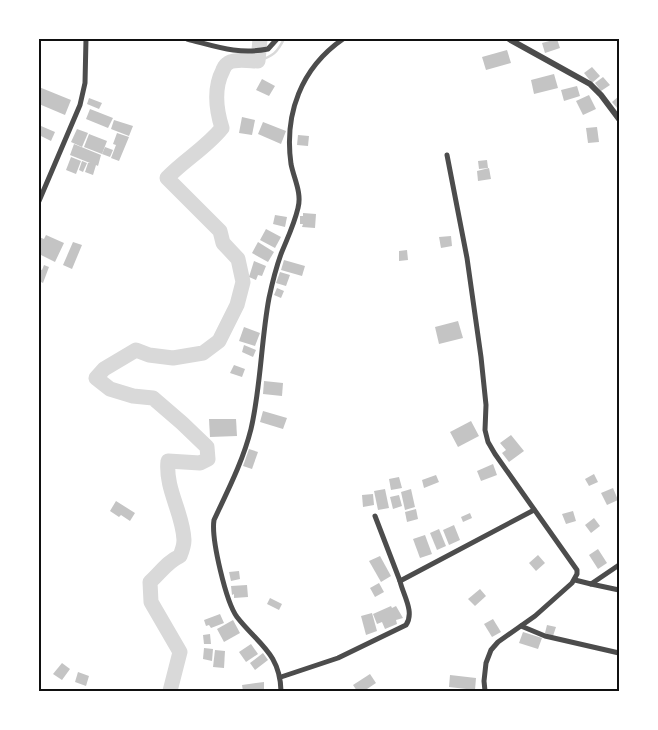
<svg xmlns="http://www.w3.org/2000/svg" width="658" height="730" font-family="Cabin,sans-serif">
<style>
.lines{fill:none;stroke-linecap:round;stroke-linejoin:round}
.stream{stroke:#d9d9d9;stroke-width:2.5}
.river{stroke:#d9d9d9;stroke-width:15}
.building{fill:#c4c4c4}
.minor{stroke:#4c4c4c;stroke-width:5}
.tertiary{stroke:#4c4c4c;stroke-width:6}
.neatline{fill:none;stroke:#111;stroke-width:2}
</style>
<rect width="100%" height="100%" fill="#fff"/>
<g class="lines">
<path class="stream" d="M258 61C273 56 277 53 284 39"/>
<path class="river" d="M170 691 180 652 151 602 150 582C161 572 167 562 180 556 182 551 184 545 184 540 183 513 165 489 168 461L200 463 208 459 207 447 182 423 153 398 133 396 110 389 96 378 104 369 136 350 149 355 173 358 203 353 219 341 237 305 243 282 238 259 223 243 220 231 167 178C184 160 206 148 222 128 216 109 213 89 223 70 223 69 226 64 227 64 233 58 250 61 258 61L260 39"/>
</g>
<g class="building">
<path d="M557 39 560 48 545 53 542 43Z"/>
<path d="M507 50 511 63 486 70 482 57Z"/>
<path d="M592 67 600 76 592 83 584 73Z"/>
<path d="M554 74 558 88 534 94 531 80Z"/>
<path d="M603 77 610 85 601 91 595 83Z"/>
<path d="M262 79 275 86 269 96 256 90Z"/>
<path d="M577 86 580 96 564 101 561 90Z"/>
<path d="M39 87 71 100 65 115 39 104Z"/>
<path d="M589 95 596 109 583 115 576 101Z"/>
<path d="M619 96V108L618 109 612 102Z"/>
<path d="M89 98 102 103 99 109 87 104Z"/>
<path d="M90 109 113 118 108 128 86 119Z"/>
<path d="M242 117 255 120 252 135 239 133Z"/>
<path d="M114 120 133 126 129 136 111 129Z"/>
<path d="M263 122 286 131 281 144 258 134Z"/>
<path d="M41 126 55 132 51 141 39 135Z"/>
<path d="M597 127 599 142 588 143 586 128Z"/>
<path d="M77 129 88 133 82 147 71 142Z"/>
<path d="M117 133 129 137 119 161 111 158 116 145 113 144Z"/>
<path d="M89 134 107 141 102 154 84 147Z"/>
<path d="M298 135 309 136 308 146 297 145Z"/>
<path d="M74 144 101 155 98 166 96 165 93 175 85 172 88 163H90L70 155Z"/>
<path d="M105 147 113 150 110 157 102 154Z"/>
<path d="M71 157 81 161 76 174 66 170Z"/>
<path d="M487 160 488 168 479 169 478 161Z"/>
<path d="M82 161 87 163 83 172 79 170Z"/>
<path d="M489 168 491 179 478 181 477 171Z"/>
<path d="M303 213 316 214 315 228 302 227 303 224H300V216H303Z"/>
<path d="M275 215 287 217 285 227 273 224Z"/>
<path d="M266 229 281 237 275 248 260 240Z"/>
<path d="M46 235 64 243 55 262 39 254 40 247 39 246V237L44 239Z"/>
<path d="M451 236 452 246 441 248 439 237Z"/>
<path d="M73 242 82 245 72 269 63 265Z"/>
<path d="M258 242 274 252 268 262 252 253Z"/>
<path d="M407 250 408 260 399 261V251Z"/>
<path d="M284 260 305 266 302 276 281 270Z"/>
<path d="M254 261 266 266 262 276 258 275 256 280 249 277Z"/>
<path d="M44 265 49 267 43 283 39 281V269L42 270Z"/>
<path d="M280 272 290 275 286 286 276 283Z"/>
<path d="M277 288 284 291 281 298 274 295Z"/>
<path d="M458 321 463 338 439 344 435 327Z"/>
<path d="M244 327 260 333 255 346 239 341Z"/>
<path d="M244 345 256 350 253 357 242 352Z"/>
<path d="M234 365 245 369 242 377 230 373Z"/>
<path d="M264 381 283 383 282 396 263 394Z"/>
<path d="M263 411 287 418 283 429 260 422Z"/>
<path d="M209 419H236L237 436 210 437Z"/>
<path d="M471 421 479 436 458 447 450 432Z"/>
<path d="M511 435 524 451 509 462 502 453 506 450 500 443Z"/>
<path d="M249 449 258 452 252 469 243 466Z"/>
<path d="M493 464 497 475 481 481 477 471Z"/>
<path d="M594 474 598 482 589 486 585 479Z"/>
<path d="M436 475 439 482 424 488 422 480Z"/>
<path d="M399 477 402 488 391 490 389 479Z"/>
<path d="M613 488 618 500 607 505 601 493Z"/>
<path d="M385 489 389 508 378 510 374 491Z"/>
<path d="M411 489 415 507 405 510 401 492Z"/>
<path d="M373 494 374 505 363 507 362 495Z"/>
<path d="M399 495 402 506 393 509 390 497Z"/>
<path d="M116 501 135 513 130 521 121 515 119 517 110 511Z"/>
<path d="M416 509 418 519 407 522 405 512Z"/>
<path d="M573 511 576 521 566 524 562 514Z"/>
<path d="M470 513 472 518 463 522 461 517Z"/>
<path d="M594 518 600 526 591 533 585 525Z"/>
<path d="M454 525 460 540 449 545 443 530Z"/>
<path d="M439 529 446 546 437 550 430 533Z"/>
<path d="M425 535 432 554 420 558 413 539Z"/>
<path d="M598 549 607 563 598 569 589 555Z"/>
<path d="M538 555 545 563 536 571 529 563Z"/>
<path d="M380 556 391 576 381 582 369 561Z"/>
<path d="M239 571 240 579 231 581 229 572Z"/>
<path d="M379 583 384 592 375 597 370 588Z"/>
<path d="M247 585 248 597 234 598V594L232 595 231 586Z"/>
<path d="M480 589 486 596 475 606 468 599Z"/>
<path d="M270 598 282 604 279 610 267 604Z"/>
<path d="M391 606 392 608 396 606 403 618 396 620 397 624 385 629 382 622 377 624 373 614Z"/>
<path d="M372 613 377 631 366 635 361 616Z"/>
<path d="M220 614 224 623 211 628 209 625 206 626 204 620Z"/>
<path d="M493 619 501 632 492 637 484 624Z"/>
<path d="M233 620 240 633 224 642 217 629Z"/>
<path d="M547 625 556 627 553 636 545 633Z"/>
<path d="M523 632 542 638 538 649 519 643Z"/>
<path d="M210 634 211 644H204L203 635Z"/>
<path d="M251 644 258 654 246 662 239 652Z"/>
<path d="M204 648 213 649 212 661 203 659Z"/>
<path d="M215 650 225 651 224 668 213 667Z"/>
<path d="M263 653 268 660 255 670 250 663Z"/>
<path d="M62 663 70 669 62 680 53 674Z"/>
<path d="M78 672 89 676 86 686 75 682Z"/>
<path d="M370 674 376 683 364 691H357L353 685Z"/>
<path d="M450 675 476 678 475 690 449 687Z"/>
<path d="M264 682V691H243L242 685Z"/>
</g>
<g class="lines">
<g class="minor">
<path d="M187 39C215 46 238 55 268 49L277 39"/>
<path d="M447 155 467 258 481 357 486 405 485 430 488 442 495 454 577 570V574L572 583 535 616 498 642 491 650 486 663 484 681 485 691"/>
<path d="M39 201 80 105 85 83 86 39"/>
<path d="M375 516 400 581"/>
<path d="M575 580 591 584 619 565"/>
<path d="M591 584 619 590"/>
<path d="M521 626 545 636 619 653"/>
<path d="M281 677 338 658 406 625C415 612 403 595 400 581L534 510"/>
<path d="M281 691C280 653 258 644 237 617 226 602 211 539 214 520 228 490 243 461 251 429 261 386 261 341 269 298 272 284 276 268 281 254 287 239 294 225 298 208 302 193 294 179 291 164 284 114 301 68 343 39"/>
</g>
<path class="tertiary" d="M509 39 590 84 601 95 619 119"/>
</g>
<rect width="658" height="730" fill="none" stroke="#ffffff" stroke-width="80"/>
<rect x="40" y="40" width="578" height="650" class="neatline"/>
</svg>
